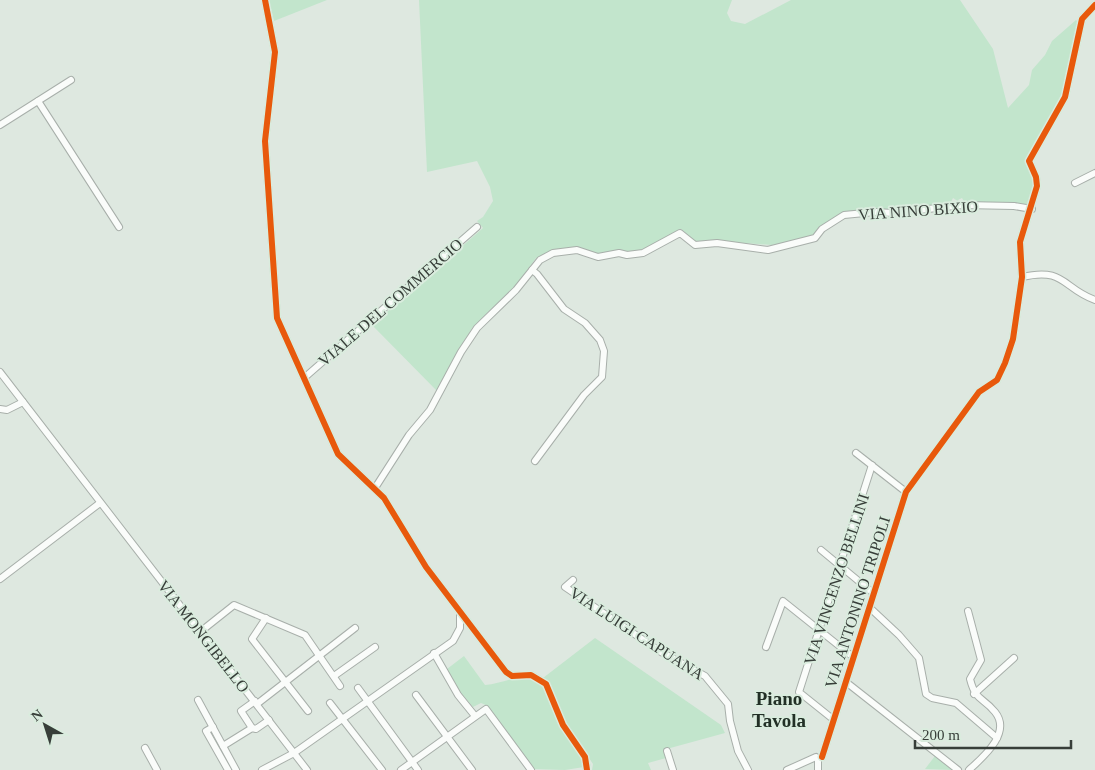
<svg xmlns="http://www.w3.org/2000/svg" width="1095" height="770" font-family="Georgia,serif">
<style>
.green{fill:#c2e5cc}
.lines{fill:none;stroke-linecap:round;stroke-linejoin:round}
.minor-casing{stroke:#a8afaa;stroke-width:8}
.minor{stroke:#fafcfa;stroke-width:6}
.cycleway-casing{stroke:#daecde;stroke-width:9}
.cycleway{stroke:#e8590c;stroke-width:6}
.labels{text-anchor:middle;stroke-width:4;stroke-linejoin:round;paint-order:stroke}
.street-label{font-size:16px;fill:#373e39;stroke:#daecde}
.quarter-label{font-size:19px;font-weight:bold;fill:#223026;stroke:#daecde}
</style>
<rect width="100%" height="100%" fill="#dee8e0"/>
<g class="green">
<path d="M269 0H327L274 21Z"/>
<path d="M419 0H732L727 13 731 21 745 24 791 0H960L993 49 1008 108 1029 85 1032 70 1045 55 1052 41 1076 20 1078 22 1063 93 1052 119 1030 153 1035 186 1030 205 965 203 962 198 958 200 959 202 953 198 950 204 893 212 843 213 821 227 814 236 772 245 717 241 697 243 681 229 648 248 630 253 600 255 555 251 536 258 510 294 489 311 472 328 438 392 372 325 483 228 477 221 483 217 493 201 490 187 477 161 427 172Z"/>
<path d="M595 638 721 725 725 733 663 750 666 758 648 763 651 770H592L593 764 563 719 548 683 543 678Z"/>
<path d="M464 656 485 685C499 684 512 677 526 677 548 677 574 742 584 760V767L565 770 534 769 488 706 481 703 473 707 454 685 447 669Z"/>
<path d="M935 756 953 770 925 769Z"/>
</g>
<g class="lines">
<defs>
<g id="minor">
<path d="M265 0 275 52 265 141 277 318 338 454 384 498 426 567 506 672 512 676 531 675 546 684 563 725 585 757 587 770"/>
<path d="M38 101 119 227"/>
<path d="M0 125 71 80"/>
<path d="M1075 183 1095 173"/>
<path d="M532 270 537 274 564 309 585 323 600 340 604 351 602 377 584 395 535 461"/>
<path d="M1022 277C1065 267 1062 288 1095 300"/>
<path d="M0 372 307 770"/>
<path d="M304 378 477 227"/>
<path d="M0 409 7 410 23 402"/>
<path d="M856 453 906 492"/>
<path d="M375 488 409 435 430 410 461 352 477 328 516 290 540 260 553 253 577 250 598 257 619 253 627 255 643 253 680 233 695 245 717 243 768 250 815 238 822 229 844 215 875 212 893 213 963 205 1014 206 1032 209"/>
<path d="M821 550 873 593"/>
<path d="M0 579 100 503"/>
<path d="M573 580 565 587 661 652 705 676 728 704 730 721 738 751 748 770"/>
<path d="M869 607 899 635 919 658 926 694 932 698 956 703 997 738"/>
<path d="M968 611 981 660 970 679C976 702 982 696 995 712 1012 733 983 757 969 770"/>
<path d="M266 618 252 639 308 711"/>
<path d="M200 632 234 605 305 635 340 686"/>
<path d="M766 647 783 601 853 657"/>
<path d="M434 653 458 695 475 716"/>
<path d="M334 676 375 647"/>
<path d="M846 682 958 770"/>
<path d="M358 688 418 770"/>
<path d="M974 694 1014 658"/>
<path d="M416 695 472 770"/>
<path d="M198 700 236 770"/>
<path d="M330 703 382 770"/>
<path d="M257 704 355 628"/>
<path d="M834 720 799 692 872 465"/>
<path d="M213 727 206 731 228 770"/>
<path d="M252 728 241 711 255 701"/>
<path d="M223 746 252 728 256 729 269 720"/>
<path d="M145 748 157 770"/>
<path d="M667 751 673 770"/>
<path d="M822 757 906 492 979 392 997 380 1005 363 1013 339 1022 277 1020 242 1037 186 1036 177 1029 161 1065 97 1082 19 1095 5"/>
<path d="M262 770 294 753 453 641 460 628V615"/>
<path d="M401 770 486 709 531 770"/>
<path d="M787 770 816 757"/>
<path d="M818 770V759"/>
</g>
</defs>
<use href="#minor" class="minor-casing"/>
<use href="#minor" class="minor"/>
<defs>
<g id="cycleway">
<path d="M265 0 275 52 265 141 277 318 338 454 384 498 426 567 506 672 512 676 531 675 546 684 563 725 585 757 587 770"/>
<path d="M822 757 906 492 979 392 997 380 1005 363 1013 339 1022 277 1020 242 1037 186 1036 177 1029 161 1065 97 1082 19 1095 5"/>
</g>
</defs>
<use href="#cycleway" class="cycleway-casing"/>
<use href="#cycleway" class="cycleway"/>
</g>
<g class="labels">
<g class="street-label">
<text transform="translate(918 210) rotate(-4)" y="6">VIA NINO BIXIO</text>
<text transform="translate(390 302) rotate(-41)" y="6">VIALE DEL COMMERCIO</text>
<text transform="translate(836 579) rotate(-72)" y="6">VIA VINCENZO BELLINI</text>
<text transform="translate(857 602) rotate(-72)" y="6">VIA ANTONINO TRIPOLI</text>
<text transform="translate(637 633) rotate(33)" y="6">VIA LUIGI CAPUANA</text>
<text transform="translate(204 636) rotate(52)" y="6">VIA MONGIBELLO</text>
</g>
<g class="quarter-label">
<text x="779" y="705">Piano<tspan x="779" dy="22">Tavola</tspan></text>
</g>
</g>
<g transform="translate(45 725) rotate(321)" stroke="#daecde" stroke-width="4" paint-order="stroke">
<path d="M0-4L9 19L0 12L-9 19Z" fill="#373e39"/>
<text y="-8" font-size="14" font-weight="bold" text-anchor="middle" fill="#373e39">N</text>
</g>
<path d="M915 740v8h156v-8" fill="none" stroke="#373e39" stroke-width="2.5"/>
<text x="922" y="740" font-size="15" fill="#373e39" stroke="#daecde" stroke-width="4" paint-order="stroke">200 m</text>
</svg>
